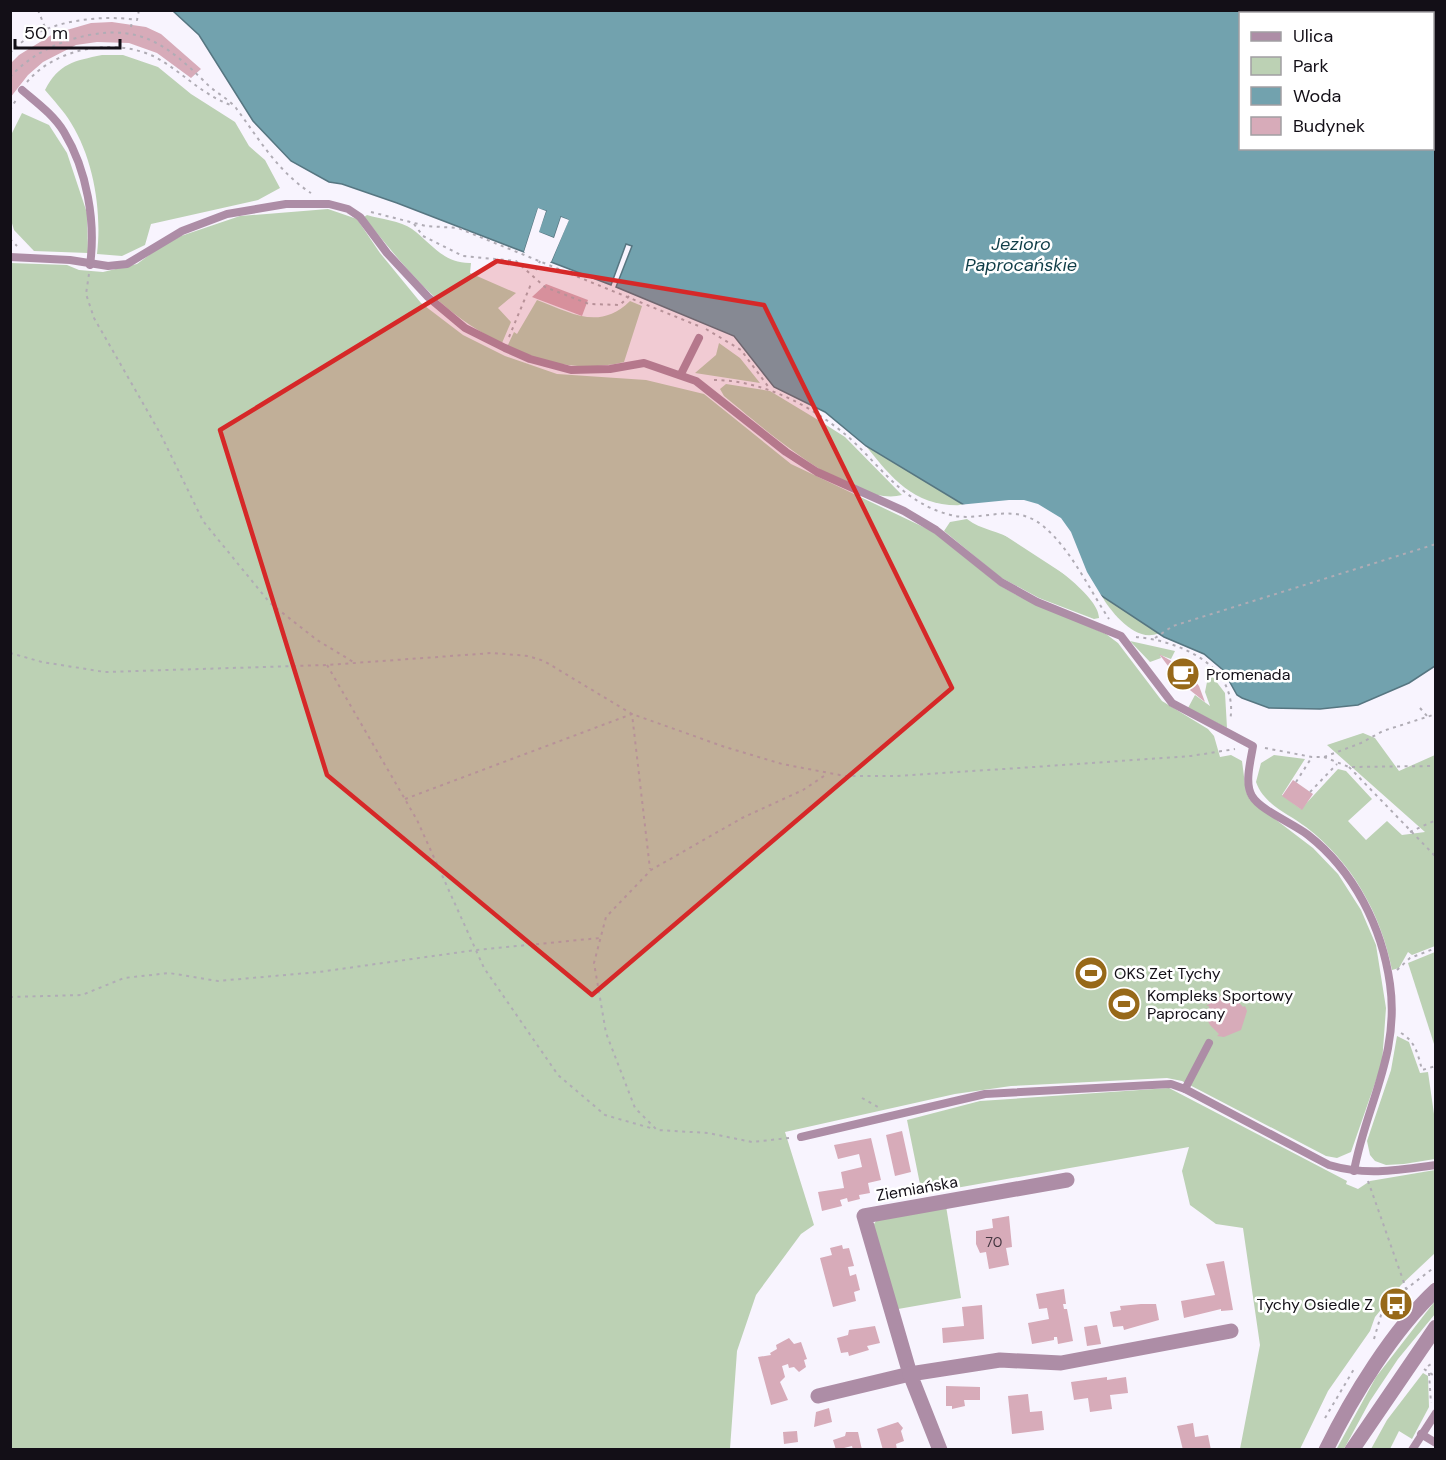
<svg xmlns="http://www.w3.org/2000/svg" width="1446" height="1460" font-family="'DM Sans',sans-serif">
<style>
.green{fill:#bcd1b4}
.water{fill:#72a2ae;stroke:#567681;stroke-width:1.5;fill-rule:evenodd}
.pier{fill:#f8f4fe}
.building{fill:#d7abb9}
.lines{fill:none;stroke-linecap:round;stroke-linejoin:round}
.path{stroke:#b0acb5;stroke-width:2;stroke-dasharray:3 4.5;stroke-linecap:butt}
.service{stroke:#ad8da6;stroke-width:8}
.minor{stroke:#ad8da6;stroke-width:15}
.tertiary{stroke:#ad8da6;stroke-width:15}
.marked{fill:#d62828;fill-opacity:0.2;stroke:#d62828;stroke-width:4.5;stroke-linejoin:round}
.labels{text-anchor:middle;stroke-width:5;stroke-linejoin:round;paint-order:stroke}
.number-label{font-size:14px;fill:#443640}
.poi-label{font-size:16px;fill:#130f17;stroke:#fff;text-anchor:start}
.street-label{font-size:16px;fill:#130f17;stroke:#fff}
.water-label{font-size:18px;font-style:italic;fill:#0f3d47;stroke:#fff}
</style>
<rect width="100%" height="100%" fill="#f8f4fe"/>
<g class="green">
<path d="M102 55H123L158 67 191 94 235 122 249 146 265 160 280 188 258 200 151 224 145 245 122 256 97 254C102 212 94 160 71 123 64 111 54 101 45 90 59 63 74 61 102 55Z"/>
<path d="M22 113 49 125 67 153 87 213 88 253 34 251 14 230 11 220V135Z"/>
<path d="M328 209 357 219 380 253 421 303 463 335 505 356 557 374 646 380 704 394 791 464 936 533 999 585 1020 597 1106 634 1118 643 1162 701 1208 729 1214 736 1220 757 1231 755 1242 761 1246 792 1250 800 1313 848 1338 874 1361 910 1376 945 1386 1008 1382 1063 1351 1152 1337 1158 1326 1156 1182 1081 1167 1078 1011 1086 955 1094 785 1132 814 1225 801 1234 756 1295 737 1351 730 1449 11 1450V263L67 265 79 270 103 272 137 264 160 247 181 236 240 216Z"/>
<path d="M367 215C380 219 401 221 412 229 431 243 444 264 471 263L470 273 516 293 498 308 511 322 502 343C441 314 406 269 364 217Z"/>
<path d="M537 300C572 313 599 331 630 301L642 306 624 362C584 372 545 364 507 347L514 332 517 334Z"/>
<path d="M719 343 740 358 760 383 695 373 716 355Z"/>
<path d="M726 384 770 391 823 423 845 437 902 495C853 508 761 426 724 396L720 389Z"/>
<path d="M866 446 964 505C916 508 893 480 866 446Z"/>
<path d="M967 519C981 530 999 531 1014 540 1034 551 1100 595 1099 618L1094 619 1039 598 1000 577 944 531 950 522Z"/>
<path d="M1101 595 1159 633C1136 644 1111 612 1101 595Z"/>
<path d="M1130 641 1175 651 1171 659 1160 655 1161 658 1150 662Z"/>
<path d="M1209 672 1225 693 1227 728 1188 708 1195 695 1210 706 1205 692Z"/>
<path d="M1363 733 1375 738 1399 771 1435 755V946L1412 955 1408 952 1399 968 1392 970C1381 914 1352 862 1306 827 1288 813 1264 805 1256 782L1261 763 1274 755 1305 759 1282 795 1301 809 1338 769 1346 771 1372 799 1348 821 1366 840 1387 821 1402 835 1425 832 1327 745Z"/>
<path d="M1435 952H1436L1435 1047 1408 963Z"/>
<path d="M1397 1036 1409 1042 1420 1073 1428 1072 1435 1121V1159L1404 1164 1386 1165 1375 1161 1370 1155 1367 1141 1391 1070Z"/>
<path d="M1169 1088 1347 1181 1346 1184 1358 1189 1370 1181 1435 1170V1253L1401 1285 1375 1317 1370 1331 1328 1391 1300 1449H1240L1260 1345 1243 1228 1216 1224 1190 1205 1182 1171 1189 1147 922 1194 907 1120 980 1101Z"/>
<path d="M946 1206 961 1298 898 1309 871 1228 879 1217Z"/>
<path d="M1435 1301V1314L1398 1359 1370 1401 1344 1449 1336 1450 1376 1377Z"/>
<path d="M1423 1373 1428 1376 1429 1407 1412 1439 1399 1431 1390 1449H1371L1387 1420Z"/>
</g>
<path class="water" d="M173 11H1435V666L1409 683 1358 705 1320 709 1269 708 1242 698 1237 695 1223 670 1204 654 1164 637 964 505 866 446 825 412 774 387 734 336 616 287 632 246 626 244 611 285 551 262 568 220 561 217 554 238 538 232 546 211 538 209 524 252 397 203 342 184 329 182 291 161 253 121 199 35ZM1240 14H1432V148H1240Z"/>
<g class="pier">
<path d="M538 208 546 211 539 232 554 238 561 217 569 220 551 262 548 261 565 222 555 241 537 235 535 231 542 213 527 253 524 252Z"/>
<path d="M1009 500H1024L1038 504 1061 518 1071 532 1087 572 1104 600 958 505Z"/>
</g>
<g class="building">
<path d="M112 22 146 27 161 34 201 69 191 78 157 53 129 43 97 42 76 45 43 62 28 75 10 98V64L19 55 53 34 91 23Z"/>
<path d="M546 284 588 300 582 316 532 297Z"/>
<path d="M1159 654 1187 670 1199 686 1205 702 1181 683Z"/>
<path d="M1293 780 1313 794 1302 810 1282 796Z"/>
<path d="M1222 995 1234 997 1243 1007 1245 1006 1247 1011 1241 1030 1224 1037 1217 1036 1219 1034 1210 1025 1207 1019 1209 1006H1206Z"/>
<path d="M902 1131 911 1172 895 1176 886 1135Z"/>
<path d="M871 1138 881 1180 868 1183 870 1193 859 1195 860 1199 848 1202 847 1198 840 1200 842 1206 822 1211 818 1192 844 1188 841 1172 862 1167 859 1154 838 1159 834 1145Z"/>
<path d="M1009 1216 1012 1247 1006 1248 1009 1265 989 1269 986 1252 980 1253 976 1244V1231L993 1228 992 1219Z"/>
<path d="M842 1245 843 1249 849 1248 854 1266 848 1267 850 1276 856 1274 860 1290 854 1292 856 1301 833 1307 820 1258 832 1255 830 1248Z"/>
<path d="M1224 1261 1233 1310 1221 1311V1309L1184 1318 1181 1301 1215 1295 1206 1264Z"/>
<path d="M1064 1289 1066 1304H1063L1064 1309H1067L1073 1341 1058 1344 1057 1337H1054V1340L1032 1344 1028 1323 1049 1319 1047 1308 1039 1309 1036 1294Z"/>
<path d="M1141 1304H1156L1159 1320 1124 1330 1123 1326 1113 1327 1110 1312 1121 1310 1120 1306Z"/>
<path d="M982 1305 984 1339 943 1343 942 1328 964 1326 962 1307Z"/>
<path d="M1097 1325 1101 1344 1087 1346 1084 1327Z"/>
<path d="M875 1326 880 1343 867 1346 869 1350 849 1356 848 1352 841 1353 837 1338 848 1335 849 1330Z"/>
<path d="M789 1338 794 1344 801 1342 807 1359 804 1360 806 1367 799 1372 794 1367 789 1368 788 1364 782 1366 785 1377 780 1382 788 1400 771 1405 758 1357 771 1355 770 1353 777 1349 776 1345Z"/>
<path d="M1107 1377V1380L1126 1377 1128 1393 1110 1395 1112 1409 1090 1412 1088 1398 1074 1400 1071 1382Z"/>
<path d="M946 1386 980 1387V1400H964L965 1406 952 1409V1406H946Z"/>
<path d="M1028 1394 1030 1412 1042 1411 1044 1430 1012 1434 1008 1396Z"/>
<path d="M829 1408 832 1422 814 1427 816 1412Z"/>
<path d="M898 1422 903 1428 901 1431 904 1441 896 1444 897 1450H883L877 1429Z"/>
<path d="M1193 1423 1195 1437 1208 1435 1211 1450H1183L1177 1426Z"/>
<path d="M797 1431 798 1442 784 1444 783 1432Z"/>
<path d="M846 1432H858L862 1450H853L852 1446 836 1450 833 1440 845 1436Z"/>
</g>
<g class="lines">
<g class="path">
<path d="M38 10 46 30"/>
<path d="M131 27 132 20"/>
<path d="M10 53C38 21 98 14 137 20L139 10"/>
<path d="M10 77C31 54 59 41 89 35 143 25 169 47 205 82 214 92 228 98 236 108 259 139 278 172 311 193"/>
<path d="M27 82C55 48 115 37 155 57 183 72 200 94 233 106"/>
<path d="M10 110 16 100"/>
<path d="M371 212 426 226 458 228 701 327"/>
<path d="M414 224 423 236 463 256 516 261 545 287 589 304 620 305 629 296"/>
<path d="M10 239 17 246"/>
<path d="M536 270 540 261"/>
<path d="M89 274 86 294 94 318 160 433 203 521 270 603 317 640 355 663"/>
<path d="M706 329 741 350 770 389"/>
<path d="M509 337 531 284"/>
<path d="M714 380C762 380 810 405 846 435 873 458 893 489 925 505 933 510 946 514 955 516 984 521 1014 502 1043 526 1071 549 1089 589 1109 619"/>
<path d="M1136 637C1181 641 1240 667 1230 721"/>
<path d="M1155 638 1173 626 1436 544"/>
<path d="M10 653 42 662 105 672 327 665 492 653 528 656 544 661 632 714 725 747 782 764 845 776H897L1034 767 1191 756 1235 749"/>
<path d="M327 665 417 820 484 968 558 1075 605 1115 654 1129"/>
<path d="M1420 708 1427 716"/>
<path d="M1265 748 1312 757H1324L1361 743 1383 731 1436 714"/>
<path d="M1324 757 1349 767 1436 766"/>
<path d="M1349 767 1436 857"/>
<path d="M1296 782 1312 757"/>
<path d="M1310 792 1337 764"/>
<path d="M405 799 632 714 650 869"/>
<path d="M1410 832 1436 820"/>
<path d="M1397 970 1410 958 1436 948"/>
<path d="M10 997 82 995 124 978 169 973 218 981 319 972 476 950 600 938"/>
<path d="M1401 1033C1415 1041 1418 1054 1422 1070L1436 1066"/>
<path d="M862 1098 878 1107"/>
<path d="M789 1138 752 1142 708 1133 657 1130 635 1108 606 1033 594 963 606 917 651 870 742 818 803 790 827 774"/>
<path d="M1368 1181 1408 1294"/>
<path d="M1374 1339 1381 1315 1397 1296 1436 1266"/>
<path d="M1428 1366 1436 1361"/>
<path d="M1424 1369 1436 1377"/>
<path d="M1429 1373 1431 1403"/>
<path d="M1325 1418 1354 1369"/>
</g>
<g class="service">
<path d="M22 90C36 102 54 115 64 132 87 170 96 222 90 265"/>
<path d="M10 257 70 260 108 266 127 264 182 231 227 214 286 204H329L348 209 360 217 387 253 428 297 465 328 505 348 530 359 571 370 610 369 644 363 696 381 786 452 817 472 904 511 936 530 1001 582 1037 602 1121 636 1172 703 1253 746C1251 760 1244 783 1252 796 1260 810 1294 824 1308 835 1354 871 1382 927 1390 984 1400 1055 1366 1105 1354 1171"/>
<path d="M681 374 699 338"/>
<path d="M1185 1089 1209 1043"/>
<path d="M801 1137 985 1094 1171 1084 1185 1089 1329 1165C1366 1176 1399 1170 1436 1165"/>
<path d="M1421 1434 1436 1443"/>
<path d="M1412 1450 1436 1413"/>
</g>
<g class="minor">
<path d="M818 1396 910 1374 864 1216 1067 1180"/>
<path d="M940 1450 910 1374 1000 1360 1061 1363 1231 1331"/>
</g>
<g class="tertiary">
<path d="M1326 1450C1352 1397 1393 1330 1436 1290"/>
<path d="M1352 1450 1436 1327"/>
</g>
</g>
<path class="marked" d="M497 261 764 305 952 688 592 995 327 775 220 430Z"/>
<defs>
<symbol id="cafe-disc" viewBox="-11 -11 22 22"><circle r="9.5" fill="#976919" stroke="#fff"/><path d="M-5.5-4.5H6V0H3Q3 3.5 0 3.5H-2.5Q-5.5 3.5-5.5 0ZM3-3.2v2h1.7v-2ZM-6 4.5H4V6H-6Z" fill="#fff"/></symbol>
<symbol id="stadium-disc" viewBox="-11 -11 22 22"><circle r="9.5" fill="#976919" stroke="#fff"/><path d="M0-5a6.5 5 0 1 0 0 10a6.5 5 0 1 0 0-10ZM-3.5-1.8h7v3.6h-7Z" fill="#fff"/></symbol>
<symbol id="bus-disc" viewBox="-11 -11 22 22"><circle r="9.5" fill="#976919" stroke="#fff"/><path d="M-5-6H5V4H4V6H2V4H-2V6H-4V4H-5ZM-3.5-4V0h7V-4ZM-3.5 1.2v1.5H-2V1.2ZM2 1.2v1.5H3.5V1.2Z" fill="#fff"/></symbol>
</defs>
<g fill-rule="evenodd">
<use href="#cafe-disc" x="1164" y="655" width="38" height="38"/>
<use href="#stadium-disc" x="1072" y="954" width="38" height="38"/>
<use href="#stadium-disc" x="1105" y="985" width="38" height="38"/>
<use href="#bus-disc" x="1377" y="1285" width="38" height="38"/>
</g>
<g class="labels">
<g class="number-label">
<text x="994" y="1247">70</text>
</g>
<g class="poi-label">
<text x="1206" y="680">Promenada</text>
<text x="1114" y="979">OKS Zet Tychy</text>
<text x="1147" y="1001">Kompleks Sportowy<tspan x="1147" dy="18">Paprocany</tspan></text>
<text x="1373" y="1310" text-anchor="end">Tychy Osiedle Z</text>
</g>
<g class="street-label">
<text transform="translate(917 1188) rotate(-10)" y="6">Ziemiańska</text>
</g>
<g class="water-label">
<text x="1021" y="250">Jezioro<tspan x="1021" dy="21">Paprocańskie</tspan></text>
</g>
</g>
<rect width="1446" height="1460" fill="none" stroke="#130f17" stroke-width="24"/>
<rect x="1239" y="12" width="195" height="138" fill="#ffffff" stroke="#a19fa2" stroke-width="1.5"/>
<rect x="1251" y="32" width="30" height="9" fill="#ad8da6" stroke="#a19fa2" stroke-width="1.5"/>
<text x="1293" y="42" font-size="18" fill="#130f17">Ulica</text>
<rect x="1251" y="57" width="30" height="18" fill="#bcd1b4" stroke="#a19fa2" stroke-width="1.5"/>
<text x="1293" y="72" font-size="18" fill="#130f17">Park</text>
<rect x="1251" y="87" width="30" height="18" fill="#72a2ae" stroke="#a19fa2" stroke-width="1.5"/>
<text x="1293" y="102" font-size="18" fill="#130f17">Woda</text>
<rect x="1251" y="117" width="30" height="18" fill="#d7abb9" stroke="#a19fa2" stroke-width="1.5"/>
<text x="1293" y="132" font-size="18" fill="#130f17">Budynek</text>
<path d="M15 39v9h105v-9" fill="none" stroke="#130f17" stroke-width="3"/>
<text x="24" y="39" font-size="18" fill="#130f17" stroke="#ffffff" stroke-width="4.5" paint-order="stroke">50 m</text>
</svg>
